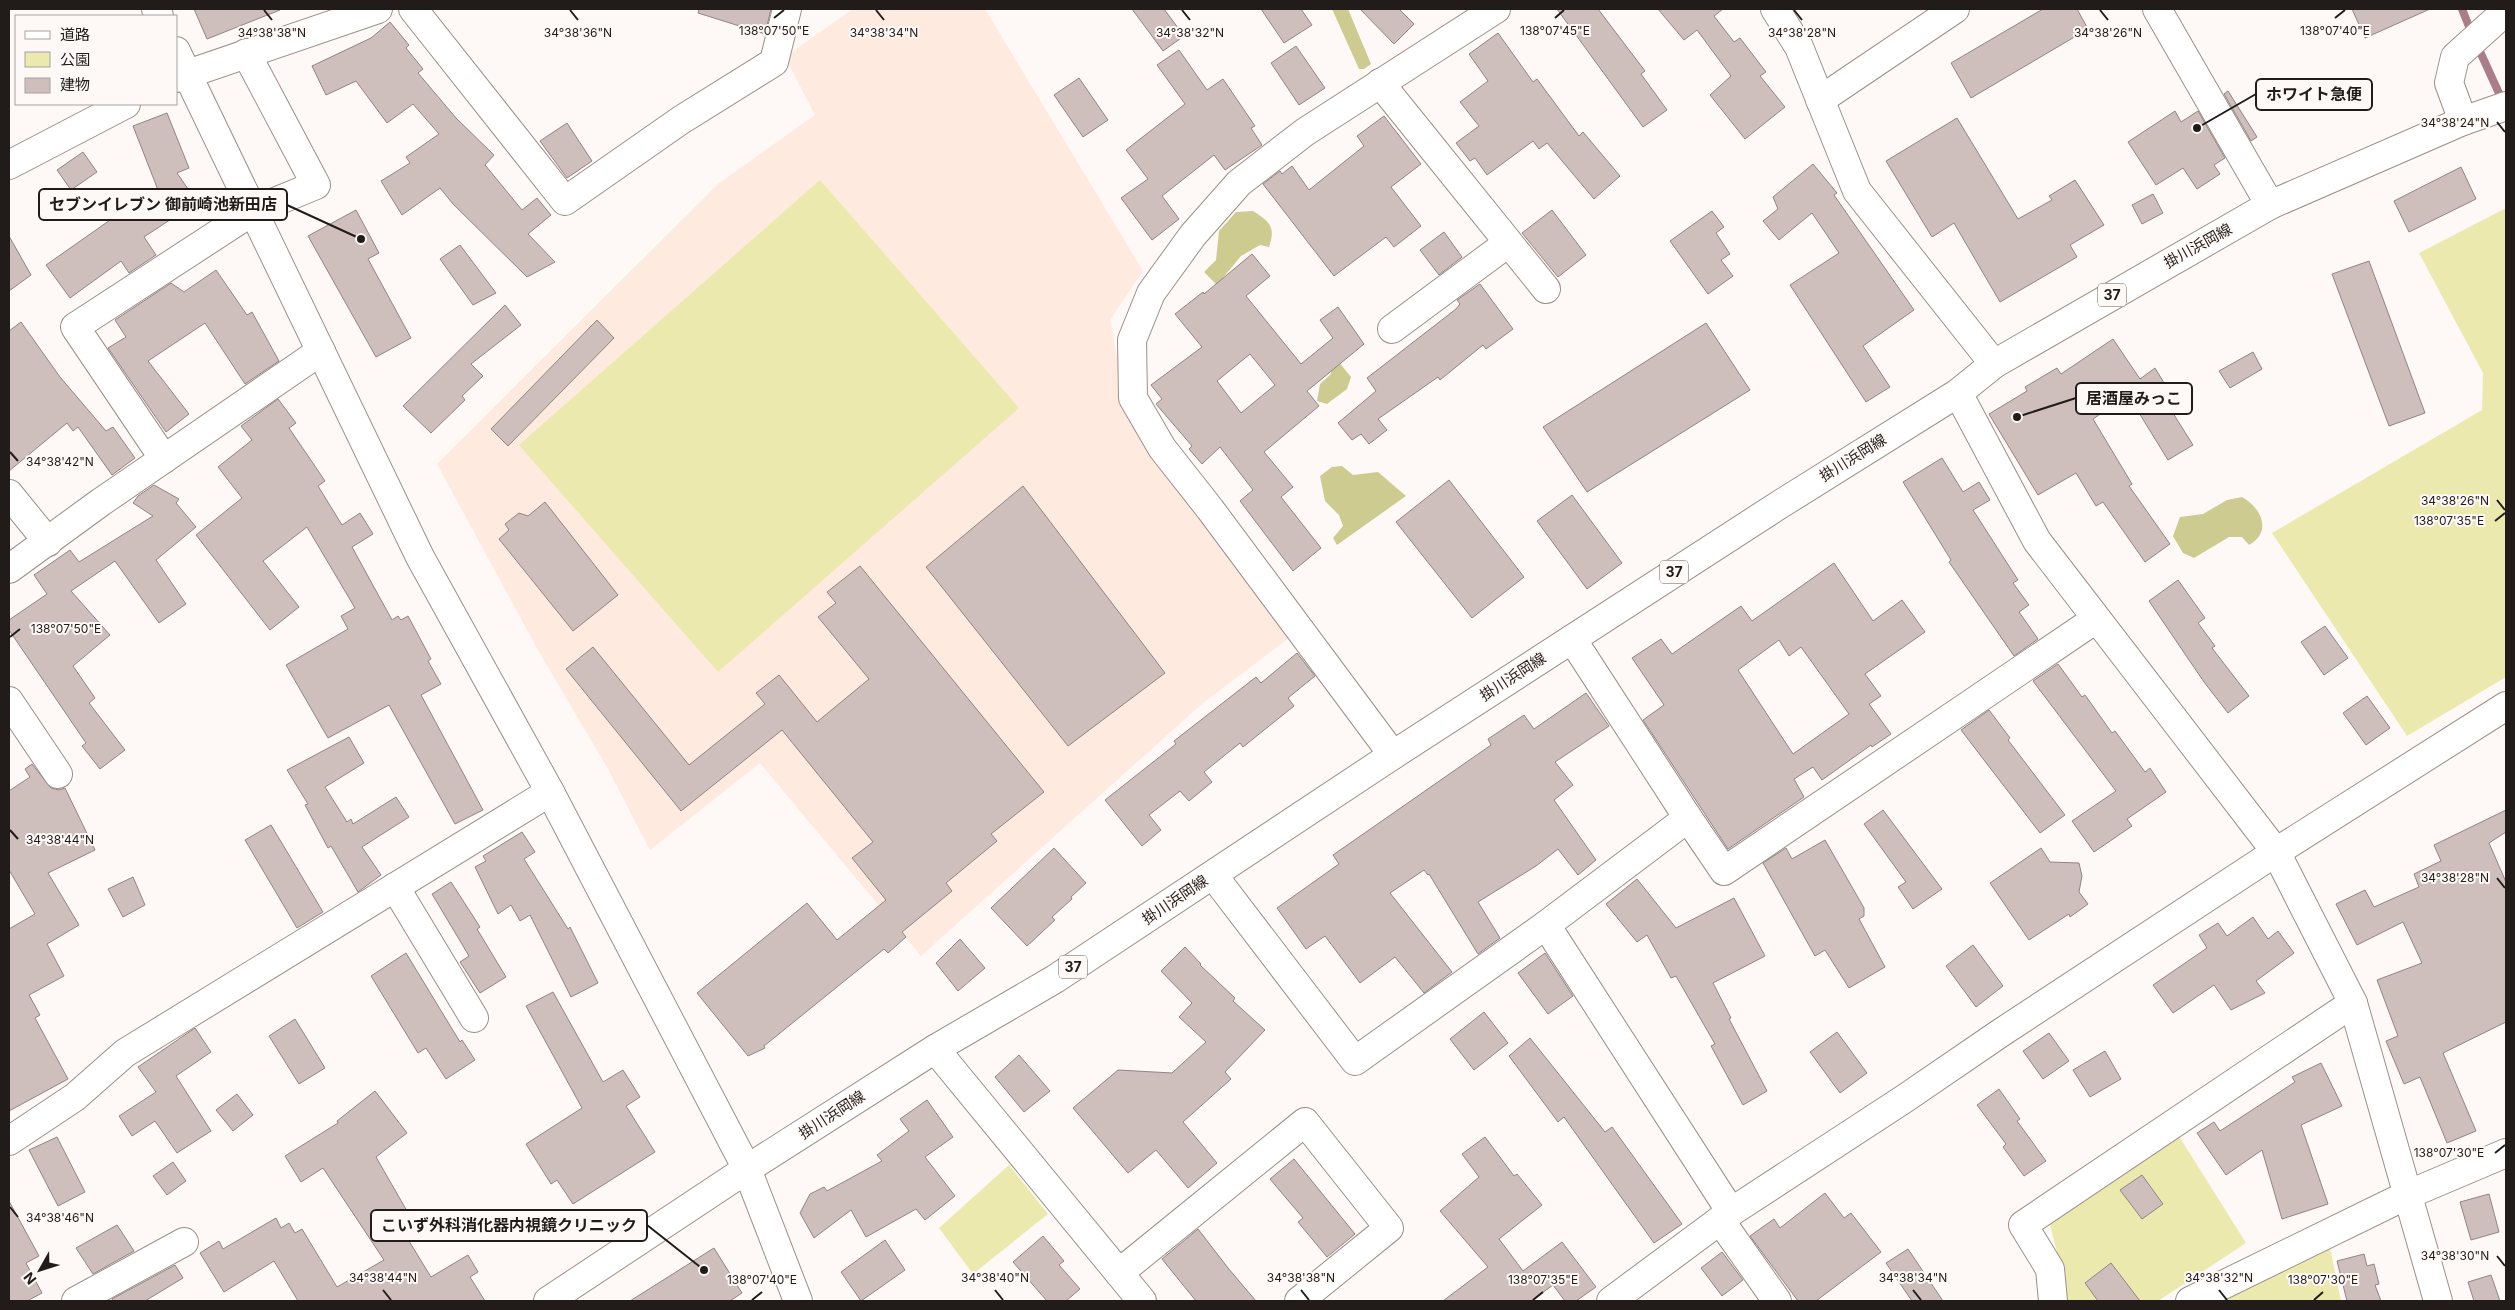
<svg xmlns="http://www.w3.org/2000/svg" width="2515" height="1310" font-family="Inter,'Noto Sans JP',sans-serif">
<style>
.built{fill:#feeade}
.green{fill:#ebe9ae}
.forest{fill:#cdcb8f}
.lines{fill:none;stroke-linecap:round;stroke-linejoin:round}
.stream{stroke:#ab7d87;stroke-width:8}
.building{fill:#cebfbd;stroke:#928482;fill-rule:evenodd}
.minor-casing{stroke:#9b9089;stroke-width:30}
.major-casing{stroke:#9b9089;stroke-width:30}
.minor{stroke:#fff;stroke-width:28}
.major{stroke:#fff;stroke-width:28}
.ticks{fill:none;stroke:#211c1a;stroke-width:2}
.labels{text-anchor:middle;stroke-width:4;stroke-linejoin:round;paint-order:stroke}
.shield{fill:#fef9f6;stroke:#635e5c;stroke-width:1}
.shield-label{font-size:14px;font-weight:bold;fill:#211c1a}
.street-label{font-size:15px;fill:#211c1a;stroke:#fef9f6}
.ticks-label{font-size:12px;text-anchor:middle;fill:#211c1a;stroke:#fef9f6;stroke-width:4;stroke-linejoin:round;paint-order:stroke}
.leader{fill:none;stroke:#211c1a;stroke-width:2}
.callout-dot{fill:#211c1a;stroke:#fef9f6;stroke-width:2}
.callout{fill:#fef9f6;stroke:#211c1a;stroke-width:2}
.callout-label{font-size:16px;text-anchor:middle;font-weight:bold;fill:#211c1a}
</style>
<rect width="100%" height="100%" fill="#fef9f6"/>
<path class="built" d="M853 9H985L1143 271 1110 320 1126 407 1289 638 1203 703 921 956 760 763 650 850 608 769 538 650 437 464 718 184 815 115 785 57Z"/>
<g class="green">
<path d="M820 180 1019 408 718 672 519 445Z"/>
<path d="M2506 208V677L2407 736 2272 533 2482 410 2483 373 2419 253Z"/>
<path d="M2172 1125 2246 1243 2158 1301H2067L2063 1275 2049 1221Z"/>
<path d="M1009 1165 1048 1214 973 1274 939 1228Z"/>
<path d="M2330 1248 2341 1301H2222Z"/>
</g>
<g class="forest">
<path d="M1332 9H1348L1371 64 1364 69H1359Z"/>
<path d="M1253 211C1270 222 1276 227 1269 247L1260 245 1241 256 1217 285 1204 272 1216 260 1219 231 1236 212Z"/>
<path d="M1338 361 1351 377 1347 389 1327 404 1317 401 1320 384 1331 374V364Z"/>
<path d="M1342 466 1353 475 1378 472 1406 496 1337 545 1333 538 1343 526 1339 515 1325 501 1320 476 1332 467Z"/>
<path d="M2242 497C2261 508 2273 531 2249 545L2242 537H2229L2194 558 2183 553 2173 536 2180 517 2203 514 2227 500Z"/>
</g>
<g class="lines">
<g class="stream">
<path d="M2462 9 2472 34"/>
<path d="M2477 45 2503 102"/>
</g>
</g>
<g class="building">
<path d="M194 9H279L280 10 207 39Z"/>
<path d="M699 9H771L765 34 698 13Z"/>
<path d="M1132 9H1164L1184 36 1163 51Z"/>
<path d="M1261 9H1301L1312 25 1284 43Z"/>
<path d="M1360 9H1399L1414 24 1394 44Z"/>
<path d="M1557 9H1598L1645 71 1641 74 1667 110 1643 127Z"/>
<path d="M1658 9H1723L1714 16 1734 42 1740 38 1766 72 1760 76 1785 107 1745 139 1710 95 1731 76 1697 30 1684 40Z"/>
<path d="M2043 9H2077L2088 29 1971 98 1951 63Z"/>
<path d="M2352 9H2430L2365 38Z"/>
<path d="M390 22 409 45 406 48 423 69 418 73 456 118 494 155 485 165 522 210 537 198 551 215 528 234 555 262 527 277 453 204 440 188 402 215 381 181 410 163 406 157 439 134 413 104 387 123 356 81 326 95 312 66 371 38Z"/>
<path d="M1498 33 1533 82 1537 79 1579 136 1583 132 1620 176 1594 199 1547 143 1539 149 1533 141 1487 175 1475 158 1470 161 1456 143 1479 126 1460 102 1488 81 1469 54Z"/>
<path d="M1296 46 1325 88 1299 105 1271 63Z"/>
<path d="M1179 50 1207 90 1223 79 1255 126 1251 128 1262 145 1225 170 1214 155 1162 196 1179 219 1152 240 1121 198 1148 179 1126 150 1185 104 1157 65Z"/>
<path d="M1079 78 1108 120 1083 137 1054 95Z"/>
<path d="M2228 91 2257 137 2251 141 2224 94Z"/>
<path d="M2175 111 2181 122 2198 111 2225 158 2214 165 2220 174 2197 189 2183 168 2156 185 2128 142Z"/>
<path d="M167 113 189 168 177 173 197 202 144 237 156 255 129 273 121 261 70 298 46 265 113 218 114 220 158 190 133 126Z"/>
<path d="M1384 116 1421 164 1391 187 1421 226 1394 247 1386 237 1334 276 1263 184 1280 171 1282 174 1292 166 1309 190 1364 146 1357 136Z"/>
<path d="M1957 118 2018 219 2052 200 2049 196 2075 180 2104 225 2070 245 2077 257 2000 302 1954 223 1932 237 1886 161Z"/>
<path d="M567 123 592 161 567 178 540 141Z"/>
<path d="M83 152 97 172 71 190 57 170Z"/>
<path d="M1813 164 1837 193 1834 195 1914 310 1863 346 1890 387 1866 402 1790 285 1839 253 1812 213 1779 240 1763 221 1778 209 1773 197Z"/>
<path d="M2461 167 2476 199 2409 232 2394 201Z"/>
<path d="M2153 194 2163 213 2142 224 2132 205Z"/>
<path d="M356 210 379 253 368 259 411 338 376 357 308 236Z"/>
<path d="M1552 210 1586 255 1558 277 1522 233Z"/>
<path d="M1712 211 1724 227 1716 233 1730 254 1721 260 1733 276 1708 294 1670 241Z"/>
<path d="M1444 232 1462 257 1439 275 1420 250Z"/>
<path d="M9 236 31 275 9 291Z"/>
<path d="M460 245 496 293 473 305 440 259Z"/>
<path d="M1252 254 1270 276 1246 296 1301 364 1333 338 1320 320 1338 307 1364 344 1307 391 1319 406 1264 452 1293 487 1281 497 1321 548 1293 571 1240 501 1253 490 1220 447 1202 464 1189 449 1192 446 1156 404 1162 399 1151 385 1202 347 1175 314 1203 292 1204 294ZM1250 354 1275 385 1241 413 1217 381Z"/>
<path d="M2369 261 2425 413 2389 426 2332 274Z"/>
<path d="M216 270 247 315 252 312 279 361 245 384 205 323 148 361 189 414 166 432 108 348 126 337 115 320 171 283 184 292Z"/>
<path d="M1480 284 1513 329 1486 349 1483 345 1440 380 1438 377 1378 419 1387 430 1369 444 1361 434 1352 440 1338 423 1376 391 1367 378 1456 309 1460 304 1457 300Z"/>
<path d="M505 305 521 325 471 364 483 376 462 396 465 400 431 433 403 406Z"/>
<path d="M597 320 614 338 508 446 491 429Z"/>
<path d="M21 322 60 377 106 431 113 427 135 458 112 475 78 427 73 431 67 423 9 471V331Z"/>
<path d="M1706 323 1750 390 1587 492 1543 427Z"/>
<path d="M2113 339 2140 379 2155 368 2178 406 2171 410 2193 445 2168 460 2128 395 2093 419 2132 484 2129 486 2170 544 2145 562 2103 502 2096 506 2076 473 2038 495 1989 414 2027 391 2025 387 2057 368 2061 374Z"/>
<path d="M2253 352 2262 369 2230 388 2219 371Z"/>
<path d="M278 399 296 423 289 428 325 481 318 486 342 525 360 513 373 534 352 547 392 620 398 616 401 620 408 616 431 659 428 661 441 684 421 695 483 810 455 824 389 705 328 738 286 665 348 629 341 616 355 608 307 527 263 561 299 607 270 630 196 535 242 498 218 467 252 440 241 426Z"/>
<path d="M1942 458 1963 492 1979 482 1990 500 1973 510 2018 580 2013 583 2029 605 2019 612 2038 639 2014 656 1949 562 1951 560 1903 482Z"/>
<path d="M1449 480 1524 577 1472 618 1396 522Z"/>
<path d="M154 485 179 499 176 503 196 527 156 560 186 604 159 623 115 561 71 591 110 635 73 666 95 698 89 703 125 750 100 769 82 746 86 743 9 630V620L47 594 34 575 70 550 79 562 153 516 133 503 138 496Z"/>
<path d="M1023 486 1165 673 1068 746 926 567Z"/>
<path d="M1572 495 1622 563 1587 589 1537 521Z"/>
<path d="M545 502 618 595 573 631 499 539 509 530 505 524 519 513 528 516Z"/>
<path d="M1834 563 1873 621 1902 600 1925 632 1865 674 1881 696 1869 704 1891 734 1872 747 1871 745 1822 780 1813 767 1794 779 1804 797 1728 849 1643 720 1664 705 1632 658 1661 639 1672 654 1741 606 1752 621ZM1779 640 1789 656 1801 647 1849 714 1793 754 1738 670Z"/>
<path d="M860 566 1044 792 991 834 997 841 946 883 952 891 902 932 906 937 888 953 884 949 764 1046 765 1048 748 1056 697 993 807 903 837 940 886 900 852 858 873 842 782 730 681 811 566 669 593 647 689 765 765 704 756 693 779 675 817 722 869 679 818 617 836 603 827 592Z"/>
<path d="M2178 580 2205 618 2198 623 2215 646 2212 648 2249 696 2228 713 2204 682 2149 601Z"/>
<path d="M2325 626 2348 658 2324 675 2301 642Z"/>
<path d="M1297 653 1315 676 1288 698 1294 706 1243 747 1240 743 1204 772 1212 782 1189 801 1180 791 1149 815 1161 830 1142 846 1105 800 1176 744 1174 741 1256 677 1261 683Z"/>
<path d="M2058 664 2082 697 2085 695 2112 733 2115 731 2145 772 2150 768 2166 792 2127 819 2132 826 2094 852 2072 821 2116 791 2033 681Z"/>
<path d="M1586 693 1609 726 1555 762 1573 785 1554 800 1596 860 1578 875 1558 849 1536 866 1478 902 1500 938 1478 954 1429 874 1428 875 1424 870 1390 893 1452 972 1424 993 1395 957 1360 983 1325 936 1306 949 1277 908 1339 864 1333 855 1491 745 1488 739 1524 715 1534 729Z"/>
<path d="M2367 696 2390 728 2366 745 2343 713Z"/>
<path d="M1989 710 2010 738 2008 740 2065 815 2040 833 1961 730Z"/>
<path d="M349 737 364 763 325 787 347 822 351 819 353 824 396 797 409 817 362 847 381 875 358 892 331 846 328 848 305 805 308 804 287 770Z"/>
<path d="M32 764 51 788 59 790 65 788 95 850 48 873 79 925 47 944 64 976 29 995 40 1015 35 1018 68 1079 9 1111V929L35 914 9 870V791L30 777 25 769Z"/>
<path d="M1883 810 1942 889 1913 909 1898 887 1906 882 1864 824Z"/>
<path d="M2506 810V832L2489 843 2506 882V1022L2443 1053 2476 1131 2447 1143 2420 1077 2404 1084 2386 1041 2398 1036 2377 980 2422 963 2403 922 2357 945 2336 904 2365 890 2374 907 2419 887 2414 874 2441 861 2434 845Z"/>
<path d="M271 825 323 912 297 928 245 840Z"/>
<path d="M522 832 535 852 524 859 568 929 570 927 598 983 571 997 530 915 520 921 511 905 498 914 475 867 486 861 483 856Z"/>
<path d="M1825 840 1864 908V916L1859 919 1885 967 1849 988 1825 950 1815 956 1763 863 1786 848 1792 859Z"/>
<path d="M1054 848 1086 883 1071 897 1072 899 1052 917 1055 920 1027 946 991 908Z"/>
<path d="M2041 848 2050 862 2079 863 2082 876 2079 892 2088 904 2070 917 2069 914 2029 940 1990 883Z"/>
<path d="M133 877 145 905 123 917 108 889Z"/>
<path d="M1637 879 1676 928 1734 898 1765 956 1713 983 1731 1018 1729 1019 1767 1091 1743 1105 1711 1046 1715 1044 1676 976 1671 978 1647 935 1637 942 1606 904Z"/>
<path d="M451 882 480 927 477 929 506 977 480 993 460 962 469 956 432 894Z"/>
<path d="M2253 917 2268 939 2278 931 2294 953 2256 981 2265 993 2231 1010 2214 985 2173 1013 2153 985 2207 948 2199 935 2218 923 2227 936Z"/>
<path d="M960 939 985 968 958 991 936 963Z"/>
<path d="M1973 945 2003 986 1976 1007 1946 966Z"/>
<path d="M1185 947 1201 964 1200 965 1235 998 1233 1001 1265 1030 1225 1072 1231 1079 1183 1122 1217 1163 1188 1188 1156 1150 1128 1173 1073 1108 1118 1070 1172 1073 1206 1042 1179 1017 1192 1003 1161 971Z"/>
<path d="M406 953 460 1042 462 1040 475 1060 446 1079 426 1048 418 1053 371 976Z"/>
<path d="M1545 953 1573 996 1548 1014 1518 973Z"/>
<path d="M553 992 603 1082 623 1070 640 1097 626 1106 655 1152 573 1204 557 1180 551 1184 526 1144 582 1108 526 1006Z"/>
<path d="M1484 1012 1508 1043 1474 1070 1450 1039Z"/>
<path d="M295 1019 325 1068 299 1084 269 1036Z"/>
<path d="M195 1028 211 1052 176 1076 211 1131 177 1153 155 1121 132 1136 119 1116 156 1092 138 1067Z"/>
<path d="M1837 1032 1867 1073 1840 1093 1810 1052Z"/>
<path d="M2049 1033 2069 1061 2043 1079 2023 1051Z"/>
<path d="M1530 1038 1605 1132 1612 1127 1682 1224 1654 1243 1564 1117 1558 1122 1509 1056Z"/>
<path d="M2105 1051 2121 1079 2090 1097 2073 1070Z"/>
<path d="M1019 1055 1050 1091 1024 1112 995 1077Z"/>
<path d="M2321 1063 2342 1106 2301 1125 2328 1204 2282 1219 2262 1150 2226 1175 2197 1133 2214 1122 2220 1131 2295 1082 2292 1077Z"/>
<path d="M1999 1089 2020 1119 2017 1121 2046 1161 2024 1176 2003 1147 2006 1144 1977 1105Z"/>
<path d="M375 1091 407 1133 376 1157 407 1211 395 1218 431 1277 468 1255 478 1272 470 1277 485 1301H298L274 1261 224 1292 200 1253 219 1241 223 1249 276 1218 281 1228 289 1223 295 1233 302 1229 337 1287 384 1260 323 1168 301 1182 285 1156 338 1123 337 1121Z"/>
<path d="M237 1094 253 1115 233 1131 216 1110Z"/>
<path d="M927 1100 953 1137 925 1157 955 1196 925 1220 916 1209 866 1237 851 1210 814 1238 800 1213 810 1194 824 1187 827 1191 882 1161 877 1155 909 1131 900 1119Z"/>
<path d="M57 1137 85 1192 58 1206 29 1150Z"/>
<path d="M1485 1137 1514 1176 1517 1174 1542 1205 1499 1239 1523 1271 1562 1242 1596 1287 1576 1301H1565L1553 1285 1531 1301H1443L1488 1267 1440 1211 1479 1177 1462 1154Z"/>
<path d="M1294 1159 1355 1234 1327 1257 1298 1222 1303 1218 1270 1179Z"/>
<path d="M173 1162 186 1181 167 1195 153 1176Z"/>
<path d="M2142 1175 2163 1204 2142 1219 2120 1190Z"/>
<path d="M1825 1193 1844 1218 1851 1213 1881 1252 1816 1301H1798L1750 1236 1774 1219 1780 1228Z"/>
<path d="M2489 1194 2499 1232 2471 1240 2460 1202Z"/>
<path d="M9 1201 39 1256 26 1263 42 1293 27 1301H9Z"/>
<path d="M117 1225 134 1251 93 1274 76 1248Z"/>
<path d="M1198 1229 1228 1268 1256 1301H1196L1162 1259Z"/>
<path d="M1043 1236 1064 1261 1059 1265 1080 1289 1066 1301H1047L1013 1262Z"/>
<path d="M885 1240 905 1270 861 1301 841 1272Z"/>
<path d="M714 1248 742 1293 730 1301H630Z"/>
<path d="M1908 1249 1943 1301H1912L1886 1263Z"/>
<path d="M1722 1252 1743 1280 1722 1296 1701 1268Z"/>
<path d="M2364 1254 2367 1266 2374 1264 2379 1284 2375 1285 2381 1301H2347L2337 1261Z"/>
<path d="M2111 1263 2140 1301H2098L2085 1283Z"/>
<path d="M175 1265 183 1278 145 1301H113L112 1299Z"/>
<path d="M2491 1275 2500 1301H2474L2468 1282Z"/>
</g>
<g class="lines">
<defs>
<g id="minor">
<path d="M156 9 159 16"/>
<path d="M413 9 565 201 681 120 774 62 787 9"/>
<path d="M1775 9 1799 47 1857 191 1994 364"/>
<path d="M2157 9 2270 205"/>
<path d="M176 51 420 557 550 792 747 1169 798 1301"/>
<path d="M176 78 378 9"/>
<path d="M1380 83 1546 289"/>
<path d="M1820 100 1955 9"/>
<path d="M2463 121 2449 83 2455 57 2506 11"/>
<path d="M9 165 126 104"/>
<path d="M1392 329 1508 243"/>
<path d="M1958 393 2037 541 2276 852 2353 1003 2438 1301"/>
<path d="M164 459 75 327 253 211 316 185 246 53"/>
<path d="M9 494 48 542"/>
<path d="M9 569 101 502 321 351"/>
<path d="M9 701 58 774"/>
<path d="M1393 755 1210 509 1162 448 1133 398 1132 340 1151 293 1193 235 1239 183 1305 132 1496 9"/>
<path d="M1688 818 1724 871 2096 619"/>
<path d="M1213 875 1355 1061 1546 925 1688 818 1572 639"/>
<path d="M395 887 474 1018"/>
<path d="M1546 925 1731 1212"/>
<path d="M935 1049 1142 1301"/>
<path d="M9 1141 75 1097 125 1053 550 792"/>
<path d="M1720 1220 1777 1301"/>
<path d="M1119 1273 1305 1122 1389 1228 1299 1301"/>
<path d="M76 1301 184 1242"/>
<path d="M1611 1301 1731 1212 1904 1099 2002 1032 2276 852 2506 706"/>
<path d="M2053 1301 2050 1269 2023 1225 2353 1003"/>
<path d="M2190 1301 2407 1195 2506 1153"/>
</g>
<path id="major" d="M548 1301 747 1169 935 1049 1055 979 1393 755 1779 505 1958 393 1994 364 2270 205 2463 121 2506 106"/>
</defs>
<use href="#minor" class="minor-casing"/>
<use href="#major" class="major-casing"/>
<use href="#minor" class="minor"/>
<use href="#major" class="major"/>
</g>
<path class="ticks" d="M264 10 272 20M570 10 578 20M876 10 884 20M1182 10 1190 20M1794 10 1802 20M2100 10 2108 20M774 18 784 10M1555 18 1564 10M2335 18 2345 10M2497 122 2505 132M10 452 18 461M2497 500 2505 510M2495 521 2505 513M10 637 20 629M10 830 18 839M2497 878 2505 888M2495 1153 2505 1145M10 1207 18 1217M2497 1256 2505 1266M383 1290 391 1300M995 1290 1003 1300M1301 1290 1309 1300M1913 1290 1921 1300M2219 1290 2227 1300M752 1300 762 1292M1533 1300 1543 1292M2314 1300 2323 1292"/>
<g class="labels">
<g class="shield">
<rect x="2098" y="283.5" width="28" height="23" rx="4"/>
<rect x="1660" y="560.5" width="28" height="23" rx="4"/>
<rect x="1059" y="955.5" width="28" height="23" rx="4"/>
</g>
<g class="shield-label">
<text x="2112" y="300">37</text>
<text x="1674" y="577">37</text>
<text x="1073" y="972">37</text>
</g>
<g class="street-label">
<text transform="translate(2198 246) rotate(-29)" y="5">掛川浜岡線</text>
<text transform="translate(1853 458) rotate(-32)" y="5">掛川浜岡線</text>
<text transform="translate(1513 677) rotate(-33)" y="5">掛川浜岡線</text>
<text transform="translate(1175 900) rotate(-34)" y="5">掛川浜岡線</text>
<text transform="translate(832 1115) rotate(-33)" y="5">掛川浜岡線</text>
</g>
</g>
<g class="ticks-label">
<text x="774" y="35">138°07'50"E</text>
<text x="1555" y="35">138°07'45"E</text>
<text x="2335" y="35">138°07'40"E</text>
<text x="272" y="37">34°38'38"N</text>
<text x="578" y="37">34°38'36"N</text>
<text x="884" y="37">34°38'34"N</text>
<text x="1190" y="37">34°38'32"N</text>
<text x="1802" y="37">34°38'28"N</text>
<text x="2108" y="37">34°38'26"N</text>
<text x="2455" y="127">34°38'24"N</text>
<text x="60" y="466">34°38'42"N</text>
<text x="2455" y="505">34°38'26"N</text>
<text x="2449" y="525">138°07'35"E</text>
<text x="66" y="633">138°07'50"E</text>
<text x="60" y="844">34°38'44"N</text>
<text x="2455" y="882">34°38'28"N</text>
<text x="2449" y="1157">138°07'30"E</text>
<text x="60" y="1222">34°38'46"N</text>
<text x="2455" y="1260">34°38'30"N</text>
<text x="383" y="1282">34°38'44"N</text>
<text x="995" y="1282">34°38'40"N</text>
<text x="1301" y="1282">34°38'38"N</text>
<text x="1913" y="1282">34°38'34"N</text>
<text x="2219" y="1282">34°38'32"N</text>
<text x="762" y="1284">138°07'40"E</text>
<text x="1543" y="1284">138°07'35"E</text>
<text x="2323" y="1284">138°07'30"E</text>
</g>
<path class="leader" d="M2197 128L2256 94M361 239L287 205M2017 417L2076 398M704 1270L647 1225"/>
<g class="callout-dot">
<circle cx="2197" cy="128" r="5"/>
<circle cx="361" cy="239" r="5"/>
<circle cx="2017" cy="417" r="5"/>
<circle cx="704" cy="1270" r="5"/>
</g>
<g class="callout">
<rect x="2256" y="79" width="116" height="31" rx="5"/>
<rect x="39" y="189" width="248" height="31" rx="5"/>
<rect x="2076" y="383" width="116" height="31" rx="5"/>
<rect x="371" y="1210" width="276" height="31" rx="5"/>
</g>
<g class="callout-label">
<text x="2314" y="100">ホワイト急便</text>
<text x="163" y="210">セブンイレブン 御前崎池新田店</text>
<text x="2134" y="404">居酒屋みっこ</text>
<text x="509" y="1231">こいず外科消化器内視鏡クリニック</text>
</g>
<rect width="2515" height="1310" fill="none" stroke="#211c1a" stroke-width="20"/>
<rect x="15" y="15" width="162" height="90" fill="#fef9f6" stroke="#a6a19e"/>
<rect x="25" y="31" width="25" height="8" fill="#ffffff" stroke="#a6a19e"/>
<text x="60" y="40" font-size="15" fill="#211c1a">道路</text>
<rect x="25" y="52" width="25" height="15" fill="#ebe9ae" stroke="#a6a19e"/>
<text x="60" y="65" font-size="15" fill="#211c1a">公園</text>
<rect x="25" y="78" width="25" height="15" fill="#cebfbd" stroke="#a6a19e"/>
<text x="60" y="90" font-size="15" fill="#211c1a">建物</text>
<g transform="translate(40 1270) rotate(231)" stroke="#fef9f6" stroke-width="4" paint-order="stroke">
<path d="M0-4L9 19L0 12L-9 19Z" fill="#211c1a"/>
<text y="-8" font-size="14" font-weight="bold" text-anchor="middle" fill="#211c1a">N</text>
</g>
</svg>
